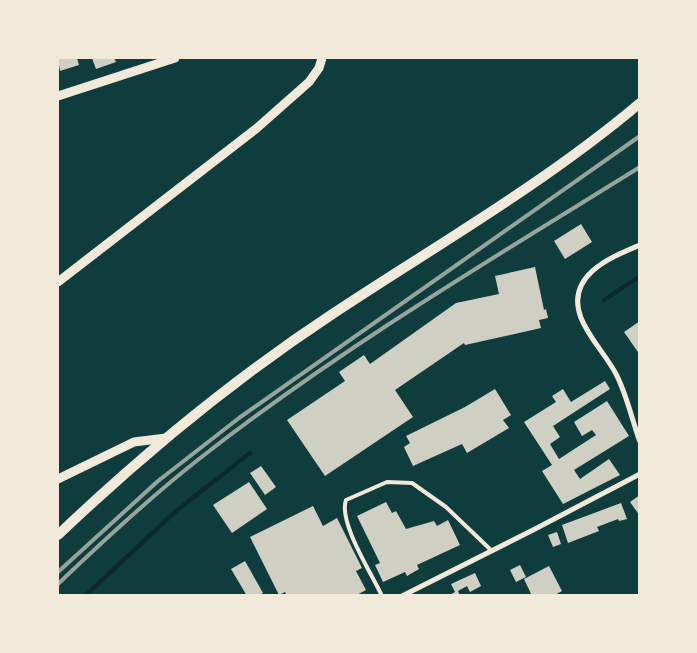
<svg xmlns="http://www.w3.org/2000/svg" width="697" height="653" font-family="'Open Sans',sans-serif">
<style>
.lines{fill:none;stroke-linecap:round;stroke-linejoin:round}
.stream{stroke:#0a2a2b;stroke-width:4.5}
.building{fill:#cfcfc3}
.service{stroke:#f1e9da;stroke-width:4}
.minor{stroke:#f1e9da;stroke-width:5}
.tertiary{stroke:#f1e9da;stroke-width:9}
.secondary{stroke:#f1e9da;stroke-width:10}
.rail{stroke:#97a49c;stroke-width:4}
</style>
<rect width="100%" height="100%" fill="#0f3d3e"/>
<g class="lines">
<g class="stream">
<path d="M604 300 640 276"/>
<path d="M85 596 176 511 250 453"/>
</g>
</g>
<g class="building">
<path d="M58 58H77L79 65 60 71Z"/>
<path d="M92 58H114L116 62 96 69Z"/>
<path d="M581 224 592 242 565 259 554 241Z"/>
<path d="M535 267 544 310 546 309 548 318 539 320 541 328 465 345 464 343 395 390 413 417 325 476 287 420 345 381 339 372 364 355 370 364 456 303 499 294 495 276Z"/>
<path d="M640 321V355L624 332Z"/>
<path d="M605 381 610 389 553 426 560 437 550 444 559 459 596 435 592 430 582 436 574 422 607 401 629 436 574 470 580 479 609 459 620 475 563 504 542 471 552 465 524 422 556 402 552 396 563 389 571 402Z"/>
<path d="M495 389 511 415 503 420 509 428 467 453 462 444 413 466 404 447 410 443 406 436 465 407Z"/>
<path d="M261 466 276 487 265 495 250 473Z"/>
<path d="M249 482 267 509 232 533 213 505Z"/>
<path d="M640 495V516L630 502Z"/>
<path d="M386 502 392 513 396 511 406 529 434 521 437 526 448 520 460 545 417 565 419 569 407 576 405 572 383 582 375 565 380 563 357 516Z"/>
<path d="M621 503 627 519 619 521 618 519 597 527 599 531 568 543 562 525Z"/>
<path d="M313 506 323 526 337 518 362 568 356 571 366 590 355 596H287L285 592 279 595 250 537Z"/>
<path d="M557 532 561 544 553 547 548 535Z"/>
<path d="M245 561 263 593 258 596H247L231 569Z"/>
<path d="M520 565 526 577 516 582 510 570Z"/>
<path d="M549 566 562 591 553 596H532L524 579Z"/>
<path d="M475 573 481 586 470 592 467 586 458 591 460 596H448L455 592 451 584Z"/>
</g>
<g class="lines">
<path class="service" d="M382 596C372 574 338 522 346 500L387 482 412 483 446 507 492 551"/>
<g class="minor">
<path d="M640 245C609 258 565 276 581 318 589 338 606 355 616 374 627 395 632 420 640 442"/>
<path d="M402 596 535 529 640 474"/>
</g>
<g class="tertiary">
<path d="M58 96 175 58"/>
<path d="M58 282 257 128 309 82 319 68 322 58"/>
<path d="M58 479 134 442 166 438"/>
</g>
<path class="secondary" d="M58 535C142 455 234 379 331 315 435 246 544 184 640 103"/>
<g class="rail">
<path d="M58 572 158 481 239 418 640 136"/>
<path d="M58 584C103 541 149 498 199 459 338 350 490 260 640 167"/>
</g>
</g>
<rect width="697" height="653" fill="none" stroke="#f1e9da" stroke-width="118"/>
</svg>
